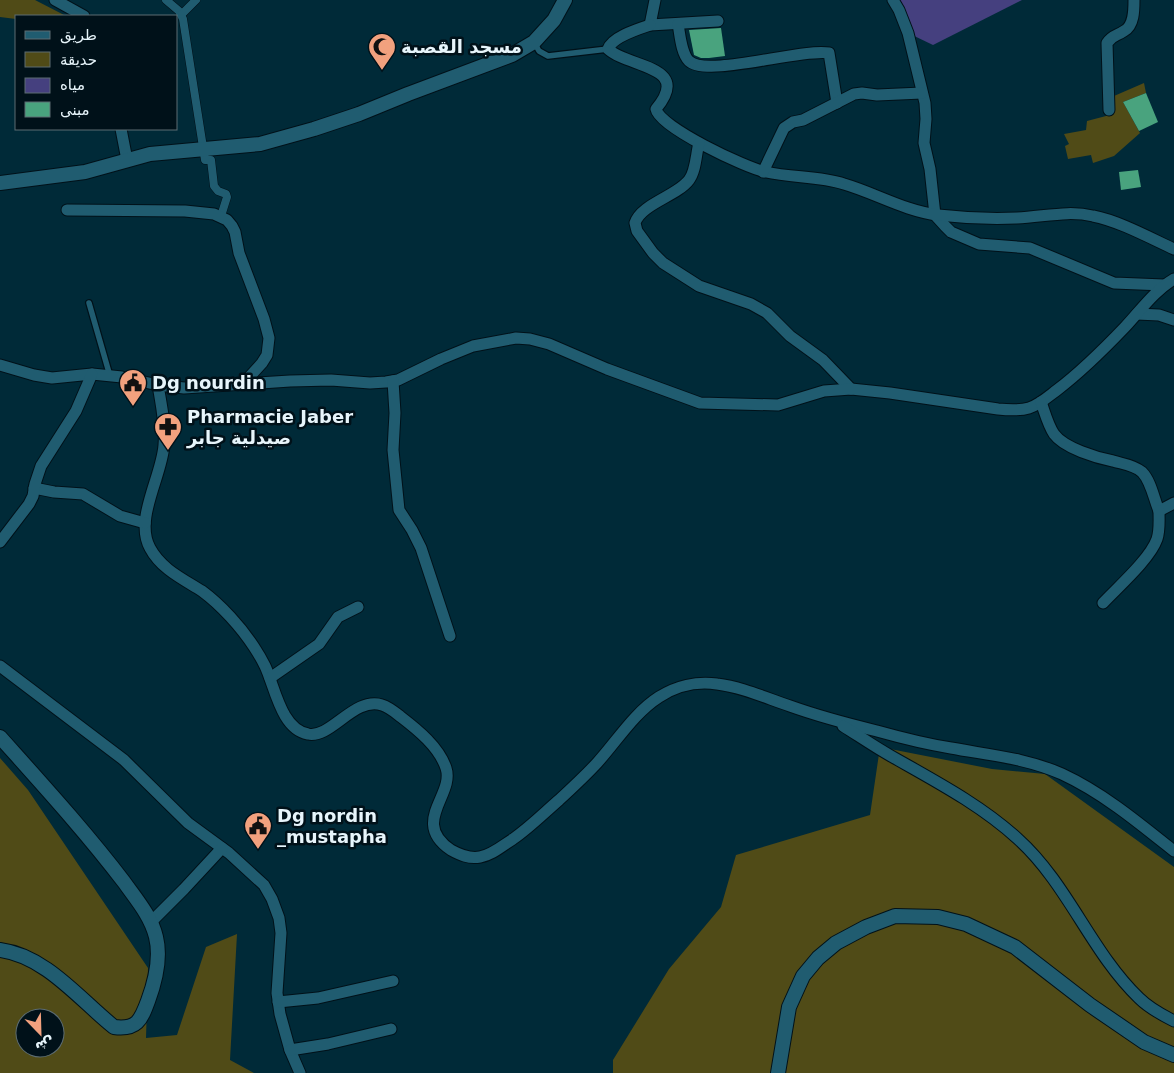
<svg xmlns="http://www.w3.org/2000/svg" width="1174" height="1073" font-family="'DejaVu Sans',Vazirmatn,sans-serif">
<style>
.green{fill:#504b17;fill-rule:evenodd}
.water{fill:#45407f}
.building{fill:#49a37e}
.lines{fill:none;stroke-linecap:round;stroke-linejoin:round}
.service-casing{stroke:#001119;stroke-width:8}
.pedestrian-casing{stroke:#001119;stroke-width:9}
.minor-casing{stroke:#001119;stroke-width:13}
.tertiary-casing{stroke:#001119;stroke-width:16}
.service{stroke:#205c70;stroke-width:5.5}
.pedestrian{stroke:#205c70;stroke-width:8}
.minor{stroke:#205c70;stroke-width:11}
.tertiary{stroke:#205c70;stroke-width:14}
.labels{text-anchor:middle;stroke-width:5;stroke-linejoin:round;paint-order:stroke}
.poi-label{font-size:18px;font-weight:bold;fill:#e7f5fb;stroke:#001119;text-anchor:start}
</style>
<rect width="100%" height="100%" fill="#002a38"/>
<g class="green">
<path d="M0 0H35L66 16H16V19L0 17Z"/>
<path d="M1144 83 1146 93 1123 102 1140 133 1114 156 1093 163 1091 155 1068 159 1065 146 1069 144 1064 134 1086 130 1087 121 1106 116 1114 96Z"/>
<path d="M880 747 992 769 1045 774 1174 867V1073H613V1060L669 969 721 907 736 855 870 815Z"/>
<path d="M0 758 28 790 148 968 146 1038 177 1035 206 947 237 934 230 1060 254 1073H0ZM25 1018H55V1048H25Z"/>
</g>
<path class="water" d="M890 0H1022L933 45 908 33Z"/>
<g class="building">
<path d="M721 28 725 56 709 58H701L694 55 689 30Z"/>
<path d="M1146 93 1158 122 1139 131 1123 102Z"/>
<path d="M1138 170 1141 187 1121 190 1119 172Z"/>
</g>
<g class="lines">
<defs>
<g id="service">
<path d="M534 42 539 51 548 56 608 49"/>
<path d="M89 303 110 376"/>
</g>
<g id="pedestrian">
<path d="M166 0 179 11 183 19 205 160H211L214 186 218 191 226 194 227 197 221 216"/>
<path d="M182 14 196 0"/>
</g>
<g id="minor">
<path d="M55 0 84 16"/>
<path d="M655 0 650 25 718 21"/>
<path d="M893 0 899 10 908 33 925 103 926 119 924 143 930 169 935 215 945 226 951 232 979 244 1030 248 1114 283 1164 285"/>
<path d="M678 24C680 34 681 53 689 61 706 78 802 48 829 53L837 103"/>
<path d="M650 25C638 29 612 37 608 49 628 68 693 65 656 109 659 127 746 168 766 172 792 178 819 176 844 184 875 193 905 211 938 215 964 218 991 219 1017 218 1043 217 1068 210 1093 216 1119 221 1150 238 1174 249"/>
<path d="M1109 110 1107 43C1112 35 1117 36 1124 31 1134 26 1134 10 1134 0"/>
<path d="M121 129 127 160"/>
<path d="M699 143C696 154 696 171 689 180 677 196 641 204 635 223L637 231 653 253 663 263 699 286 751 304 767 313 790 336 823 360 851 389"/>
<path d="M763 172 784 128 793 122 803 120 854 94 862 93 877 95 922 93"/>
<path d="M67 210 185 211 214 214 227 220 232 226 235 232 239 253 264 319 269 338 267 355 262 363 243 384"/>
<path d="M1137 314 1159 315 1174 320"/>
<path d="M0 365 34 375 52 378 92 374 122 377 158 385 184 388 290 381 331 380 370 383 386 382 398 380 441 359 473 346 516 338 530 339 549 344 607 369 700 403 778 405 824 391 851 389 890 393 998 409C1008 410 1019 411 1029 408 1039 405 1049 396 1057 390 1082 371 1104 349 1125 327 1141 310 1154 291 1174 279"/>
<path d="M393 381 395 413 393 450 399 510 412 530 421 548 450 636"/>
<path d="M158 385C161 404 166 425 164 445 162 476 134 519 150 548 161 569 183 579 202 591 221 605 241 627 254 647 258 653 262 660 265 666 275 687 281 729 308 734 331 739 354 696 382 705 389 707 396 713 401 717 418 730 439 747 446 768 455 795 410 822 451 850 460 855 469 859 480 857 492 855 502 846 513 839 529 828 544 813 559 800 572 788 585 776 597 763 617 741 634 713 659 697 676 686 697 681 717 684 742 687 766 698 790 706 818 716 848 724 877 731 902 738 926 744 951 748 989 755 1026 758 1062 774 1103 793 1139 823 1174 851"/>
<path d="M1041 402C1045 413 1048 425 1054 434 1064 448 1097 458 1113 461 1123 464 1134 465 1142 472 1151 481 1154 499 1159 511L1174 503"/>
<path d="M34 488 54 492 83 494 120 516 145 523"/>
<path d="M0 542 29 504 33 496 35 484 41 466 76 411 92 374"/>
<path d="M1103 603C1118 587 1150 559 1157 539 1160 530 1159 520 1159 511"/>
<path d="M0 666 124 760 188 823 229 853 264 885 272 899 279 918 281 933 277 993 280 1014 290 1050 300 1073"/>
<path d="M270 678 319 644 338 617 358 607"/>
<path d="M843 726C859 736 875 747 891 756 935 781 981 805 1018 839 1068 884 1091 952 1139 998 1149 1008 1162 1015 1174 1021"/>
<path d="M151 922 184 889 222 848"/>
<path d="M278 1002 318 998 393 981"/>
<path d="M290 1050 328 1044 391 1029"/>
</g>
<g id="tertiary">
<path d="M0 183 85 172 150 154 260 144 314 129 359 114 408 94 512 55 534 42 554 20 565 0"/>
<path d="M0 737C42 784 85 831 124 882 136 899 151 916 156 937 161 957 155 982 148 1001 141 1020 137 1030 114 1027 80 1000 46 956 0 950"/>
<path d="M778 1073 789 1007 803 976 818 958 836 943 866 927 895 916 938 917 966 924 1015 947 1090 1005 1144 1042 1174 1055"/>
</g>
</defs>
<use href="#service" class="service-casing"/>
<use href="#pedestrian" class="pedestrian-casing"/>
<use href="#minor" class="minor-casing"/>
<use href="#tertiary" class="tertiary-casing"/>
<use href="#service" class="service"/>
<use href="#pedestrian" class="pedestrian"/>
<use href="#minor" class="minor"/>
<use href="#tertiary" class="tertiary"/>
</g>
<defs>
<symbol id="mosque-pin" viewBox="-11 -11 22 30"><path d="M0 17L-7.5 6A9.5 9.5 0 1 1 7.5 6Z" fill="#f2a17e" stroke="#001119"/><path d="M3.5-4.9A6 6 0 1 0 3.5 4.9A5 5 0 1 1 3.5-4.9Z" fill="#111"/></symbol>
<symbol id="civic-pin" viewBox="-11 -11 22 30"><path d="M0 17L-7.5 6A9.5 9.5 0 1 1 7.5 6Z" fill="#f2a17e" stroke="#001119"/><path d="M-.6-6.5H3V-4.5H.6V-3L4-1V1h2V6H-6V1h2V-1L-.6-3ZM-1.2 2.5V6h2.4V2.5Z" fill="#111"/></symbol>
<symbol id="pharmacy-pin" viewBox="-11 -11 22 30"><path d="M0 17L-7.5 6A9.5 9.5 0 1 1 7.5 6Z" fill="#f2a17e" stroke="#001119"/><path d="M-2-6h4v4h4v4h-4v4h-4v-4h-4v-4h4Z" fill="#111"/></symbol>
</defs>
<g fill-rule="evenodd">
<use href="#mosque-pin" x="366" y="31" width="32" height="43"/>
<use href="#civic-pin" x="117" y="367" width="32" height="43"/>
<use href="#pharmacy-pin" x="152" y="411" width="32" height="43"/>
<use href="#civic-pin" x="242" y="810" width="32" height="43"/>
</g>
<g class="labels">
<g class="poi-label">
<text x="401" y="53">مسجد القصبة</text>
<text x="152" y="389">Dg nourdin</text>
<text x="187" y="423">Pharmacie Jaber<tspan x="187" dy="21">صيدلية جابر</tspan></text>
<text x="277" y="822">Dg nordin<tspan x="277" dy="21">_mustapha</tspan></text>
</g>
</g>
<rect x="15" y="15" width="162" height="115" fill="#001119" stroke="#5c6c73"/>
<rect x="25" y="31" width="25" height="8" fill="#205c70" stroke="#5c6c73"/>
<text x="60" y="40" font-size="15" fill="#e7f5fb">طريق</text>
<rect x="25" y="52" width="25" height="15" fill="#504b17" stroke="#5c6c73"/>
<text x="60" y="65" font-size="15" fill="#e7f5fb">حديقة</text>
<rect x="25" y="78" width="25" height="15" fill="#45407f" stroke="#5c6c73"/>
<text x="60" y="90" font-size="15" fill="#e7f5fb">مياه</text>
<rect x="25" y="102" width="25" height="15" fill="#49a37e" stroke="#5c6c73"/>
<text x="60" y="115" font-size="15" fill="#e7f5fb">مبنى</text>
<g transform="translate(40 1033) rotate(157)"><circle r="24" fill="#001119" stroke="#5c6c73"/>
<path d="M0-4L9 19L0 12L-9 19Z" fill="#f2a17e"/>
<text y="-8" font-size="14" font-weight="bold" text-anchor="middle" fill="#e7f5fb">ش</text>
</g>
</svg>
